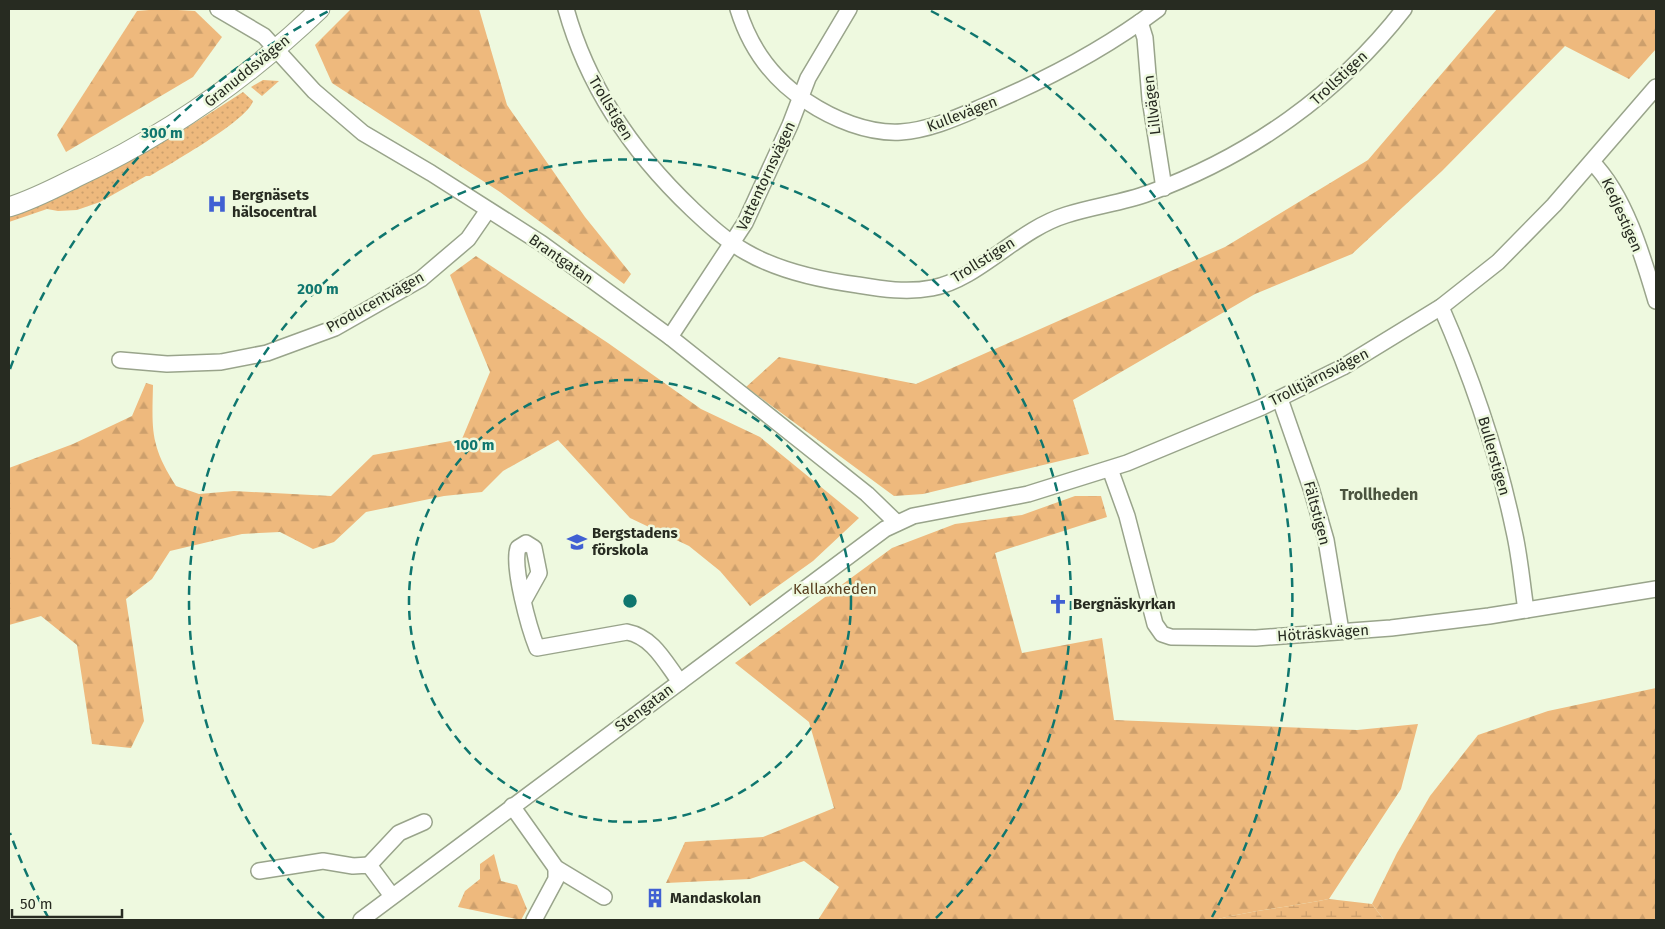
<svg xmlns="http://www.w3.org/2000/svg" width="1665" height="929" font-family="'Fira Sans',sans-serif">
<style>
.grass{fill:url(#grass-dots)}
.forest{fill:url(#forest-firs)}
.wetland{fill:url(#wetland-marsh)}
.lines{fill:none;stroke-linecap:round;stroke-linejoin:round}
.minor-casing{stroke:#99a48b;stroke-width:18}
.tertiary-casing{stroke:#99a48b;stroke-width:21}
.minor{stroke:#fff;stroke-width:15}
.tertiary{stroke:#fff;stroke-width:19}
.ring{fill:none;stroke:#0f766e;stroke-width:2.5;stroke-dasharray:9 6}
.labels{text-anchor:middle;stroke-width:5;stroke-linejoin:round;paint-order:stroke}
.street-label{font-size:15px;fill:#272b21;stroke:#eef9df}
.poi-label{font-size:15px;font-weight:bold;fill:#272b21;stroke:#eef9df;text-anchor:start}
.park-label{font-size:15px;fill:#573d1e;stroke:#eef9df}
.neighbourhood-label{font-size:16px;font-weight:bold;fill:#4a533e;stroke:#eef9df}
.centre{fill:#0f766e;stroke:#eef9df;stroke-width:2.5}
.ring-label{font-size:15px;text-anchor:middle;font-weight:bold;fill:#0f766e;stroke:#eef9df;stroke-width:5;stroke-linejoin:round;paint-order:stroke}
</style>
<defs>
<pattern id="grass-dots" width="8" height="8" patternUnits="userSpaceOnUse" patternTransform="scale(1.25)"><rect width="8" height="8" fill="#eeb97d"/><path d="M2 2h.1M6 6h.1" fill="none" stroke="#cc9f6c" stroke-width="1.8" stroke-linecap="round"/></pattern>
<pattern id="forest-firs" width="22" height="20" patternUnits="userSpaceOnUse" patternTransform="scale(1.25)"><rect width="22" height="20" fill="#eeb97d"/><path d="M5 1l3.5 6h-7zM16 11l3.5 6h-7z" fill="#cc9f6c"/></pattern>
<pattern id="wetland-marsh" width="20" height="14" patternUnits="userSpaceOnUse" patternTransform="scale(1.25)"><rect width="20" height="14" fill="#eeb97d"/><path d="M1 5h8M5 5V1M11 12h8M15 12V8" fill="none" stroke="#cc9f6c"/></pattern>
</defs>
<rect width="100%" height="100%" fill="#eef9df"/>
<g class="grass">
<path d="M263 80 279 81 262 96 251 87Z"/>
<path d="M243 92 253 101C248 120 170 164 150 176H146L100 202 77 210 58 211 47 209 9 222V217C92 183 169 141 243 92Z"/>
</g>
<g class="forest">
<path d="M161 9 195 11 222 37 193 77 66 152 57 135 137 11Z"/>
<path d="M351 9H479L507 105 585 217 631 274 624 284 500 192 332 83 315 45Z"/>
<path d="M1497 9H1656V49L1629 79 1565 46 1442 171 1352 254 1255 294 1073 400 1089 454 923 494 894 496 746 387 779 357 916 384 1225 247 1368 160Z"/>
<path d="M476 256 608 343 701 409 760 437 859 518 813 561 750 606 720 571 689 546 630 518 558 440 503 471 482 492 444 496 366 512 334 542 313 549 280 532 242 534 170 551 152 579 126 599 144 721 131 748 92 744 77 645 41 616 9 625V468L73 444 132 416 146 383 153 385C152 431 150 445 176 486L199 494 234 491 331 496 373 455 462 439 490 372 450 275Z"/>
<path d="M1075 496H1101L1107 517 995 553 1022 653 1102 638 1114 720 1357 730 1418 724 1401 789 1329 899C1291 907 1252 910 1214 920H818L839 887 804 861 750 879 666 883 685 842 763 837 834 808 809 722 735 663 892 548 955 524 1022 515Z"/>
<path d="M1656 688V920H1384L1372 904 1397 853 1430 796 1478 735 1548 711Z"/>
<path d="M494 854 501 881 517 885 527 909 521 920 458 907 465 891 480 879V864Z"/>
</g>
<path class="wetland" d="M1329 899 1372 904 1384 920H1214C1252 910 1291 907 1329 899Z"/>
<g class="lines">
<defs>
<g id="minor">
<path d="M218 9 264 36 314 91 363 133 431 173 541 243 670 337 867 494 897 523"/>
<path d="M566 9C588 88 633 153 692 209 708 224 726 241 746 252 779 271 820 280 858 285 882 289 907 293 932 288 979 279 1017 230 1066 215 1094 206 1122 203 1149 193 1250 156 1338 94 1404 9"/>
<path d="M738 9C750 48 771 78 806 101 833 119 868 134 901 132 930 130 958 117 984 106 1046 80 1105 49 1158 9"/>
<path d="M1140 22 1145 38 1150 99 1164 188"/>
<path d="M1592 162C1625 195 1643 257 1656 301"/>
<path d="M1441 307C1473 380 1498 454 1514 531 1520 557 1522 584 1526 610"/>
<path d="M670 337 745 223 790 125 808 78 849 9"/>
<path d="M120 360 167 364 221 362 267 353 335 328 421 279 468 239 488 210"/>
<path d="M1280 399 1311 488 1326 540 1341 631"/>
<path d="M1110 469 1127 516 1155 624 1162 634 1171 637 1256 638 1391 628 1489 616 1656 589"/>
<path d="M524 600 539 573 534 548 526 543 518 548C512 567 529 628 537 648L627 632C653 637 665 662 680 682"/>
<path d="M512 806 556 868 604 897"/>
<path d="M369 865 399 833 424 822"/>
<path d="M259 871 323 861 353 866 369 865 392 896"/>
<path d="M361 920 885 529 913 516 1028 494 1127 463 1262 407 1343 367 1441 307 1498 262 1554 205 1656 87"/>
<path d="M534 920 556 879V868"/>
</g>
<path id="tertiary" d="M9 207C32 200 53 189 75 178 167 135 247 79 320 9"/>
</defs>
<use href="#minor" class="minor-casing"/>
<use href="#tertiary" class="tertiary-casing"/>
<use href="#minor" class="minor"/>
<use href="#tertiary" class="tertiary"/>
</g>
<g class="ring">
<circle cx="630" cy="601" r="221"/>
<path d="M324 918A441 441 0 1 1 936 918"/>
<path d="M48 917A662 662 0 0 1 10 833M10 369A662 662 0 0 1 329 11M931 11A662 662 0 0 1 1212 917"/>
</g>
<defs>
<symbol id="hospital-bare" viewBox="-9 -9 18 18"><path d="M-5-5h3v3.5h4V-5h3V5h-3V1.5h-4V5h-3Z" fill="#4060d3" stroke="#eef9df" stroke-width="2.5" paint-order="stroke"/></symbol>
<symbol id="school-bare" viewBox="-9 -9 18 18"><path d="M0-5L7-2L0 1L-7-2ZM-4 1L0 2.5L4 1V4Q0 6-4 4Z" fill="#4060d3" stroke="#eef9df" stroke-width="2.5" paint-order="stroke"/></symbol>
<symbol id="church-bare" viewBox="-9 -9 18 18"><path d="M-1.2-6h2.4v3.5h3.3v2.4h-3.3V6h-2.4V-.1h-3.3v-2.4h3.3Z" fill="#4060d3" stroke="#eef9df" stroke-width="2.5" paint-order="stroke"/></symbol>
<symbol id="building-bare" viewBox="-9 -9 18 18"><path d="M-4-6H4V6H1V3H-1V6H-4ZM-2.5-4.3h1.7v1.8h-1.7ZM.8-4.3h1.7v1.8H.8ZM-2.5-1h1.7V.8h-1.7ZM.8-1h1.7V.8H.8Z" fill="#4060d3" stroke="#eef9df" stroke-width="2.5" paint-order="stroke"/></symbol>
</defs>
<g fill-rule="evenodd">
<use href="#hospital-bare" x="203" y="190" width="28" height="28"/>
<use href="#school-bare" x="563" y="528" width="28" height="28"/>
<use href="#church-bare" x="1044" y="590" width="28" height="28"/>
<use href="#building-bare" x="641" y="884" width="28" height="28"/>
</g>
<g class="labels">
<g class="street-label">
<text transform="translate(247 71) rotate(-39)" y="5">Granuddsvägen</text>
<text transform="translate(1339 78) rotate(-43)" y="5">Trollstigen</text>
<text transform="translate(1152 105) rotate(-97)" y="5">Lillvägen</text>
<text transform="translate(611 108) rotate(59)" y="5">Trollstigen</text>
<text transform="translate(962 114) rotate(-21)" y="5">Kullevägen</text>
<text transform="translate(766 176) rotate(-65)" y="5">Vattentornsvägen</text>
<text transform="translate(1622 215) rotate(66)" y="5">Kedjestigen</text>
<text transform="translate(561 259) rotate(35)" y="5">Brantgatan</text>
<text transform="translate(983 260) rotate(-32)" y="5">Trollstigen</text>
<text transform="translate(375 302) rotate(-29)" y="5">Producentvägen</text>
<text transform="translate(1319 377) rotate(-27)" y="5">Trolltjärnsvägen</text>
<text transform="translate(1494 456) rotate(74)" y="5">Bullerstigen</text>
<text transform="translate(1317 513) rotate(75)" y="5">Fältstigen</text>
<text transform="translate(1323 633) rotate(-4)" y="5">Höträskvägen</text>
<text transform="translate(644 708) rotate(-37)" y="5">Stengatan</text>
</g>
<g class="poi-label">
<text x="232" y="200">Bergnäsets<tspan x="232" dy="17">hälsocentral</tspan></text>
<text x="592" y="538">Bergstadens<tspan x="592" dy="17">förskola</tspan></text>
<text x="1073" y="609">Bergnäskyrkan</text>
<text x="670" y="903">Mandaskolan</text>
</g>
<g class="park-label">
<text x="835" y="594">Kallaxheden</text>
</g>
<g class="neighbourhood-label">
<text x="1379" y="500">Trollheden</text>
</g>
</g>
<circle cx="630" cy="601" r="8" class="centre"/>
<g class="ring-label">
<text x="162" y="138">300 m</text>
<text x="318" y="294">200 m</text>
<text x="474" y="450">100 m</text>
</g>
<rect width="1665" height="929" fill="none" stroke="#272b21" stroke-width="20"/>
<path d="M12 909v8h110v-8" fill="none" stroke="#272b21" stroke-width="2.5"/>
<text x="20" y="909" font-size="15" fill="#272b21" stroke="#eef9df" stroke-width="4" paint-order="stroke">50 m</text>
</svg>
